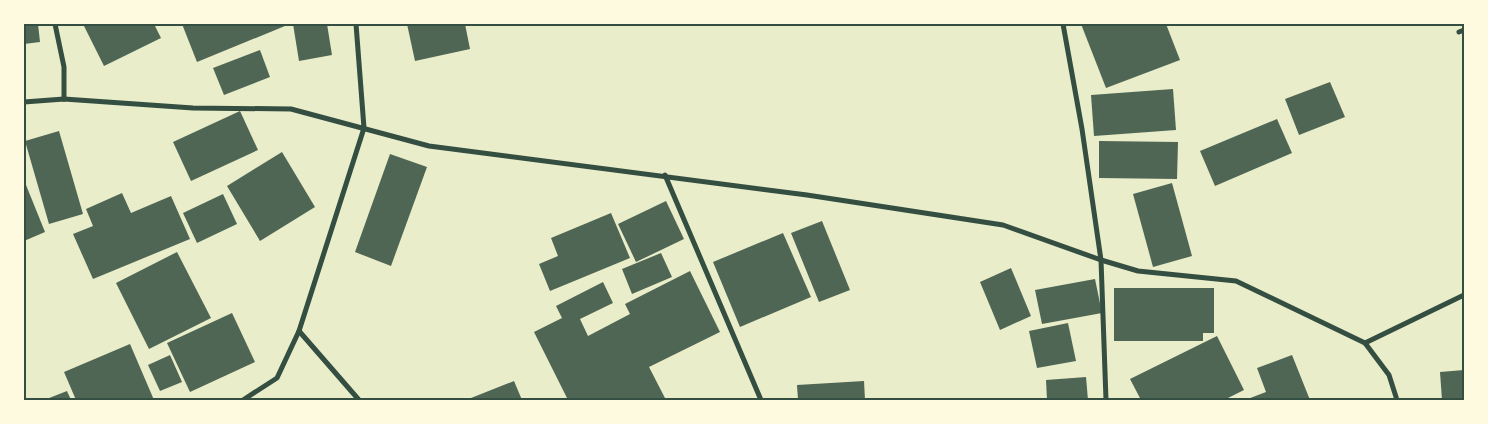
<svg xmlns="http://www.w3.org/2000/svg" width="1488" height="424" font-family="'Varela Round',sans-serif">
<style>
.building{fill:#4f6655}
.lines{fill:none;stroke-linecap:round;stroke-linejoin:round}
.minor{stroke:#344e41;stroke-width:5}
.neatline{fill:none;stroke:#344e41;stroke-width:2}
</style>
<rect width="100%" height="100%" fill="#e9edc9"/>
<g class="building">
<path d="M24 24H38L40 42 24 44Z"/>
<path d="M83 24H154L161 38 104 66Z"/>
<path d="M182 24H284L285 26 197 62Z"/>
<path d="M293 24H327L332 55 299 61Z"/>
<path d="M407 24H465L470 49 415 61Z"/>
<path d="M1081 24H1166L1180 60 1106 88Z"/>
<path d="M260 50 270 77 224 95 213 68Z"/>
<path d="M1330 82 1345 117 1299 135 1285 99Z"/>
<path d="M1173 89 1176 130 1094 136 1091 95Z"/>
<path d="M240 111 258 150 191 181 173 142Z"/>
<path d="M1277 119 1292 153 1215 186 1200 151Z"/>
<path d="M59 131 83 214 49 224 25 141Z"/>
<path d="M1099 141 1178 142 1177 179 1099 178Z"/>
<path d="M282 152 315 207 260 241 227 186Z"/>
<path d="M390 154 427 167 391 266 355 252Z"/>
<path d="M24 180 45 232 24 241Z"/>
<path d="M1172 183 1192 256 1153 267 1133 194Z"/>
<path d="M122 193 131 213 171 196 190 239 93 279 73 234 93 226 86 209Z"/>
<path d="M223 194 237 224 197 243 183 213Z"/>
<path d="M666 201 684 239 636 262 618 224Z"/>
<path d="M611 213 630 258 550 291 539 264 558 256 551 238Z"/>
<path d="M822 221 850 290 819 302 791 233Z"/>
<path d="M783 233 811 297 740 327 713 262Z"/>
<path d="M177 252 211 318 149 349 116 283Z"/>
<path d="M661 253 672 277 632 294 622 269Z"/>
<path d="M1011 268 1031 316 1000 330 980 282Z"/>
<path d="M690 271 720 332 649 367 666 400H568L534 332 562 318 556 306 603 282 613 303 580 319 588 336 630 314 625 304Z"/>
<path d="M1095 279 1102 313 1042 324 1035 290Z"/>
<path d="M1114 288H1214V333H1203V341H1114Z"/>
<path d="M232 313 255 362 190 392 167 343Z"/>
<path d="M1068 323 1076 361 1037 368 1029 331Z"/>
<path d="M1217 336 1244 390 1224 400H1141L1130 379Z"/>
<path d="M130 344 154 400H76L64 372Z"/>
<path d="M170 355 182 382 160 391 148 365Z"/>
<path d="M1292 355 1310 400H1245L1266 392 1257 368Z"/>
<path d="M1464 370V400H1442L1440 372Z"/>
<path d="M1086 377 1088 400H1047L1046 380Z"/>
<path d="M514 381 522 400H466Z"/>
<path d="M864 381 865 400H798L797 385Z"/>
<path d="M67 391 71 400H44Z"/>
</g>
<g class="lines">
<g class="minor">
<path d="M55 24 64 67V99"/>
<path d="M1063 24 1082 129 1101 260 1106 400"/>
<path d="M1459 32 1464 30"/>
<path d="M24 102 64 99 193 108 291 109 429 146 807 195 1003 225 1101 260 1138 271 1236 281 1365 343 1389 375 1397 400"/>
<path d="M665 175 761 400"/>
<path d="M299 331 359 400"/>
<path d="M1365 343 1464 295"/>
<path d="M243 400 277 378 299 331 364 128 356 24"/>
</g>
</g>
<rect width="1488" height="424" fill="none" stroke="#fefae0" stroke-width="50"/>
<rect x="25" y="25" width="1438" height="374" class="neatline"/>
</svg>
